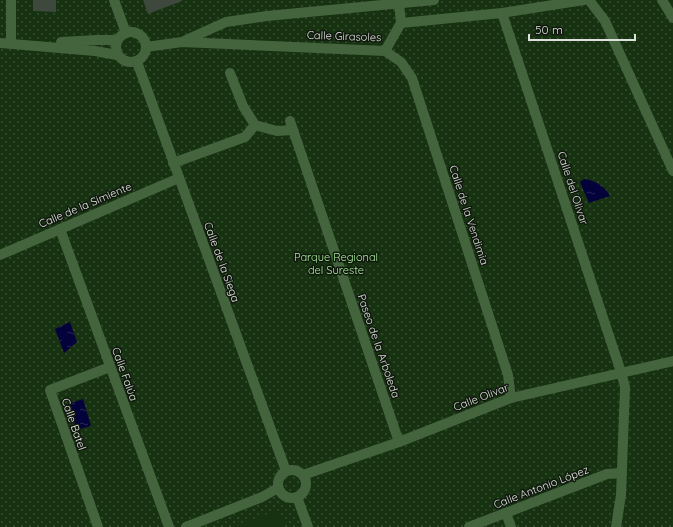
<svg xmlns="http://www.w3.org/2000/svg" width="673" height="527" font-family="Quicksand,sans-serif">
<style>
.green{fill:url(#green-dots)}
.pitch{fill:#163211}
.water{fill:url(#water-ripples)}
.building{fill:#3e483c}
.lines{fill:none;stroke-linecap:round;stroke-linejoin:round}
.street{stroke:#43643d;stroke-width:10}
.labels{text-anchor:middle;stroke-width:3;stroke-linejoin:round;paint-order:stroke}
.street-label{font-size:11px;fill:#dde3dc;stroke:#10180e}
.park-label{font-size:11px;fill:#a8ee9a;stroke:#10180e}
</style>
<defs>
<pattern id="green-dots" width="8" height="8" patternUnits="userSpaceOnUse"><rect width="8" height="8" fill="#163211"/><path d="M2 2h.1M6 6h.1" fill="none" stroke="#375033" stroke-width="1.8" stroke-linecap="round"/></pattern>
<pattern id="water-ripples" width="26" height="14" patternUnits="userSpaceOnUse"><rect width="26" height="14" fill="#04023a"/><path d="M2 4q2-2 4 0t4 0M15 11q2-2 4 0t4 0" fill="none" stroke="#282756"/></pattern>
</defs>
<rect width="100%" height="100%" fill="#192217"/>
<rect class="green" x="0" y="0" width="673" height="527"/>
<path class="pitch" d="M278 510 285 527H235Z"/>
<g class="water">
<path d="M584 179C594 180 605 186 610 196L589 203 580 182Z"/>
<path d="M70 322 77 342 64 353 55 329Z"/>
<path d="M83 399 91 426 77 430 68 404Z"/>
</g>
<g class="building">
<path d="M33 0H56V12L33 11Z"/>
<path d="M143 0H182V1L148 14Z"/>
</g>
<g class="lines">
<g class="street">
<path d="M114 0 126 33"/>
<path d="M589 0 605 21 673 171"/>
<path d="M662 0 673 18"/>
<path d="M399 4 401 23"/>
<path d="M502 13 621 372 625 387 621 495 616 527"/>
<circle cx="131" cy="47" r="15"/>
<path d="M184 41 226 22 267 16 434 0"/>
<path d="M61 42 96 40H117"/>
<path d="M0 43 95 51 117 55"/>
<path d="M11 43V0"/>
<path d="M146 47 182 42 385 51 401 23 502 13 584 0"/>
<path d="M385 51 401 62 412 78 508 375 511 398"/>
<path d="M137 62 286 471"/>
<path d="M230 73 243 106 255 125 277 131 293 130"/>
<path d="M290 121 399 442"/>
<path d="M173 163 245 137 255 125"/>
<path d="M60 229 169 527"/>
<path d="M0 255 179 178"/>
<circle cx="292" cy="484" r="14"/>
<path d="M303 475 399 442 511 398 673 361"/>
<path d="M297 497 308 527"/>
<path d="M506 513 511 527"/>
<path d="M98 527 50 390 110 367"/>
<path d="M186 527 262 497 278 488"/>
<path d="M469 527 607 474 622 473"/>
</g>
</g>
<g class="labels">
<g class="street-label">
<text transform="translate(344 36) rotate(2)" y="4">Calle Girasoles</text>
<text transform="translate(573 188) rotate(72)" y="4">Calle del Olivar</text>
<text transform="translate(85 205) rotate(-23)" y="4">Calle de la Simiente</text>
<text transform="translate(469 215) rotate(72)" y="4">Calle de la Vendimia</text>
<text transform="translate(222 262) rotate(70)" y="4">Calle de la Siega</text>
<text transform="translate(379 346) rotate(71)" y="4">Paseo de la Arboleda</text>
<text transform="translate(125 374) rotate(70)" y="4">Calle Falúa</text>
<text transform="translate(481 397) rotate(-21)" y="4">Calle Olivar</text>
<text transform="translate(74 424) rotate(71)" y="4">Calle Batel</text>
<text transform="translate(541 487) rotate(-21)" y="4">Calle Antonio López</text>
</g>
<g class="park-label">
<text x="336" y="261">Parque Regional<tspan x="336" dy="13">del Sureste</tspan></text>
</g>
</g>
<path d="M529 34v6h106v-6" fill="none" stroke="#dde3dc" stroke-width="2"/>
<text x="535" y="34" font-size="12" fill="#dde3dc" stroke="#10180e" stroke-width="3" paint-order="stroke">50 m</text>
</svg>
